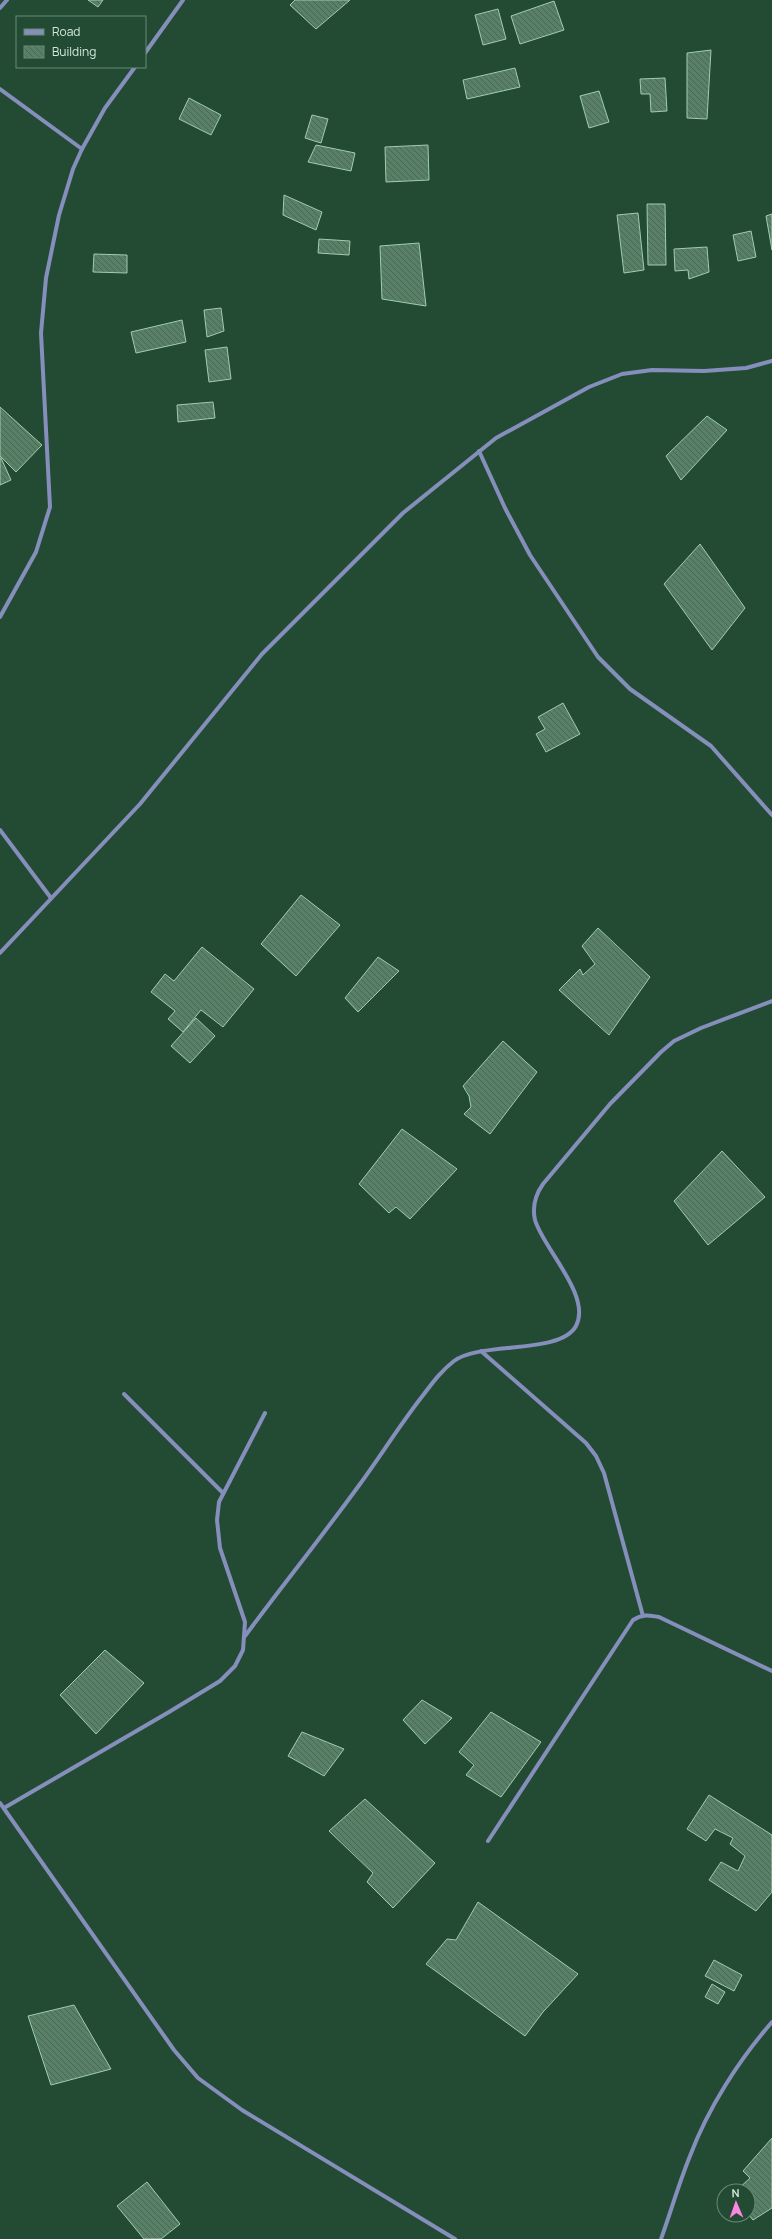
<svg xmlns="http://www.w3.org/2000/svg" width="772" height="2239" font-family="Manrope,sans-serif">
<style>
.building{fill:url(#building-back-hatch);stroke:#a0ccb0}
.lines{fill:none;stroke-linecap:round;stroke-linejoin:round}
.street{stroke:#868fbc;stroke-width:4}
</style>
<defs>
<pattern id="building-back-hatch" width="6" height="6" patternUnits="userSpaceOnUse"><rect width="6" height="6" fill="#578067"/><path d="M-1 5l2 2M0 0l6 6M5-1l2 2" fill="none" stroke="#4c6656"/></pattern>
</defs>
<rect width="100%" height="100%" fill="#234b34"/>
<g class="building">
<path d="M88 0H103L98 7Z"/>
<path d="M295 0H350L316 29 290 5Z"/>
<path d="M554 1 564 30 520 44 511 16Z"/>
<path d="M498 9 506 39 483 45 475 15Z"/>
<path d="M711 50 707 119 687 118V53Z"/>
<path d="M515 68 520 87 467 99 463 80Z"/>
<path d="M665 78 667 111 651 112 650 94H641L640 79Z"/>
<path d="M599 91 609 122 589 128 580 96Z"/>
<path d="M189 98 221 115 211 135 179 119Z"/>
<path d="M312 115 328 119 321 143 305 138Z"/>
<path d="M316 145 355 153 351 171 308 162Z"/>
<path d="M428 145 429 180 386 182 385 147Z"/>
<path d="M284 195 322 212 316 230 283 215Z"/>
<path d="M647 204H665L666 265H648Z"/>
<path d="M638 213 644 270 624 273 617 215Z"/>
<path d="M772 214V250L766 216Z"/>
<path d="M751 231 756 257 738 261 733 235Z"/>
<path d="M319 239 350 241 349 255 318 253Z"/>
<path d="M419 243 426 306 382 299 380 246Z"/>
<path d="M707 247 709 272 689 279 688 270 675 271 674 249Z"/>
<path d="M94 254 127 255V273L93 272Z"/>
<path d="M221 308 224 331 207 337 204 310Z"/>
<path d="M182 320 186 342 136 353 131 332Z"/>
<path d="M227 347 231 379 209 382 205 350Z"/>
<path d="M213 402 215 418 178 422 177 405Z"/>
<path d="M0 407 42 445 16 472 0 456Z"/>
<path d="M707 416 727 430 681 480 666 456Z"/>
<path d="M0 458H1L11 480 0 485Z"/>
<path d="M700 544 745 608 712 650 664 584Z"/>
<path d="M563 703 580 734 546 752 536 734 545 729 538 717Z"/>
<path d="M301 895 340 925 296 976 261 944Z"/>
<path d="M598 928 650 977 609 1035 559 990 580 969 583 975 595 964 582 946Z"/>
<path d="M202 947 254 989 223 1027 201 1010 183 1032 168 1019 175 1011 151 992 165 974 174 981Z"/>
<path d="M378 957 399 971 358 1012 345 998Z"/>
<path d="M196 1018 215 1036 190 1063 171 1046Z"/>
<path d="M503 1041 537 1072 490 1134 464 1114 471 1107 469 1096 463 1086Z"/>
<path d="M402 1129 457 1169 410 1219 396 1207 389 1213 359 1184Z"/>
<path d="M722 1151 765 1197 708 1245 674 1201Z"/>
<path d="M105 1650 144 1683 96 1734 60 1695Z"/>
<path d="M422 1700 452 1718 425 1744 403 1720Z"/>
<path d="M491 1712 541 1742 501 1797 466 1775 474 1765 459 1752Z"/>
<path d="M302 1732 344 1749 324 1776 288 1756Z"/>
<path d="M709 1795 772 1835V1892L756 1911 709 1880 721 1862 738 1871 745 1856 730 1844 733 1838 715 1829 706 1841 687 1829Z"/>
<path d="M365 1799 435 1863 393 1908 367 1882 373 1873 329 1831Z"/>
<path d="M478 1902 578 1974 543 2012 525 2036 426 1964 447 1939 456 1940Z"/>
<path d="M714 1960 742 1975 734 1991 705 1976Z"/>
<path d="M712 1984 725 1992 718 2004 705 1997Z"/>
<path d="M74 2005 111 2069 51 2085 28 2016Z"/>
<path d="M772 2138V2208L753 2220 748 2214V2191H736L750 2178 743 2171Z"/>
<path d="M147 2182 180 2224 161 2239H144L117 2206Z"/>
</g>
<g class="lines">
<g class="street">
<path d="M0 8 7 0"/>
<path d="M145 53 183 0"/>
<path d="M0 89 82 149"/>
<path d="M479 451 505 508 530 555 598 657 630 689 711 746 772 815"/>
<path d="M0 617 36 552 50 507 41 333 46 278 59 215 73 169 82 149 105 108 135 67"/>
<path d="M0 830 51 898"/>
<path d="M0 953 140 804 262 654 403 513 496 438 589 387 622 374 652 370 704 371 746 368 772 361"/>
<path d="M481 1351 586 1443 596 1456 604 1473 643 1616"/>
<path d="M124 1394 223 1493"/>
<path d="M245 1636C283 1585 323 1535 360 1484 382 1454 401 1423 424 1394 433 1382 442 1370 454 1361 481 1341 560 1355 576 1326 592 1296 543 1248 535 1220 532 1207 536 1194 543 1184L610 1104 661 1052 674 1041 701 1028 772 1001"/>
<path d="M0 1803 174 2050 198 2078 242 2110 455 2239"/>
<path d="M4 1808 169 1712 220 1681 235 1666 243 1650 245 1622 220 1548 217 1520 219 1502 265 1413"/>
<path d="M488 1841 633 1620C642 1614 649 1615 659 1617L772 1671"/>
<path d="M661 2239C671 2211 679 2183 690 2156 708 2108 739 2060 772 2022"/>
</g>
</g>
<rect x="16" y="16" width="130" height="52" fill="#234b34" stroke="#698a76"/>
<rect x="24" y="29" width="20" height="6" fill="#868fbc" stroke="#698a76"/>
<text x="52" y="36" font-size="12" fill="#d2e8da">Road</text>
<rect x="24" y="46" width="20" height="12" fill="url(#building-back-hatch)" stroke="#698a76"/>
<text x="52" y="56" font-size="12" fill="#d2e8da">Building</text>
<g transform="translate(736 2203) rotate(358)"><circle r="19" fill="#234b34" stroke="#698a76"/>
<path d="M0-3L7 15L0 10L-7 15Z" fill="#fd86e2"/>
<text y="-6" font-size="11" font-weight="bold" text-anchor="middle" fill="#d2e8da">N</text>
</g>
</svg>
